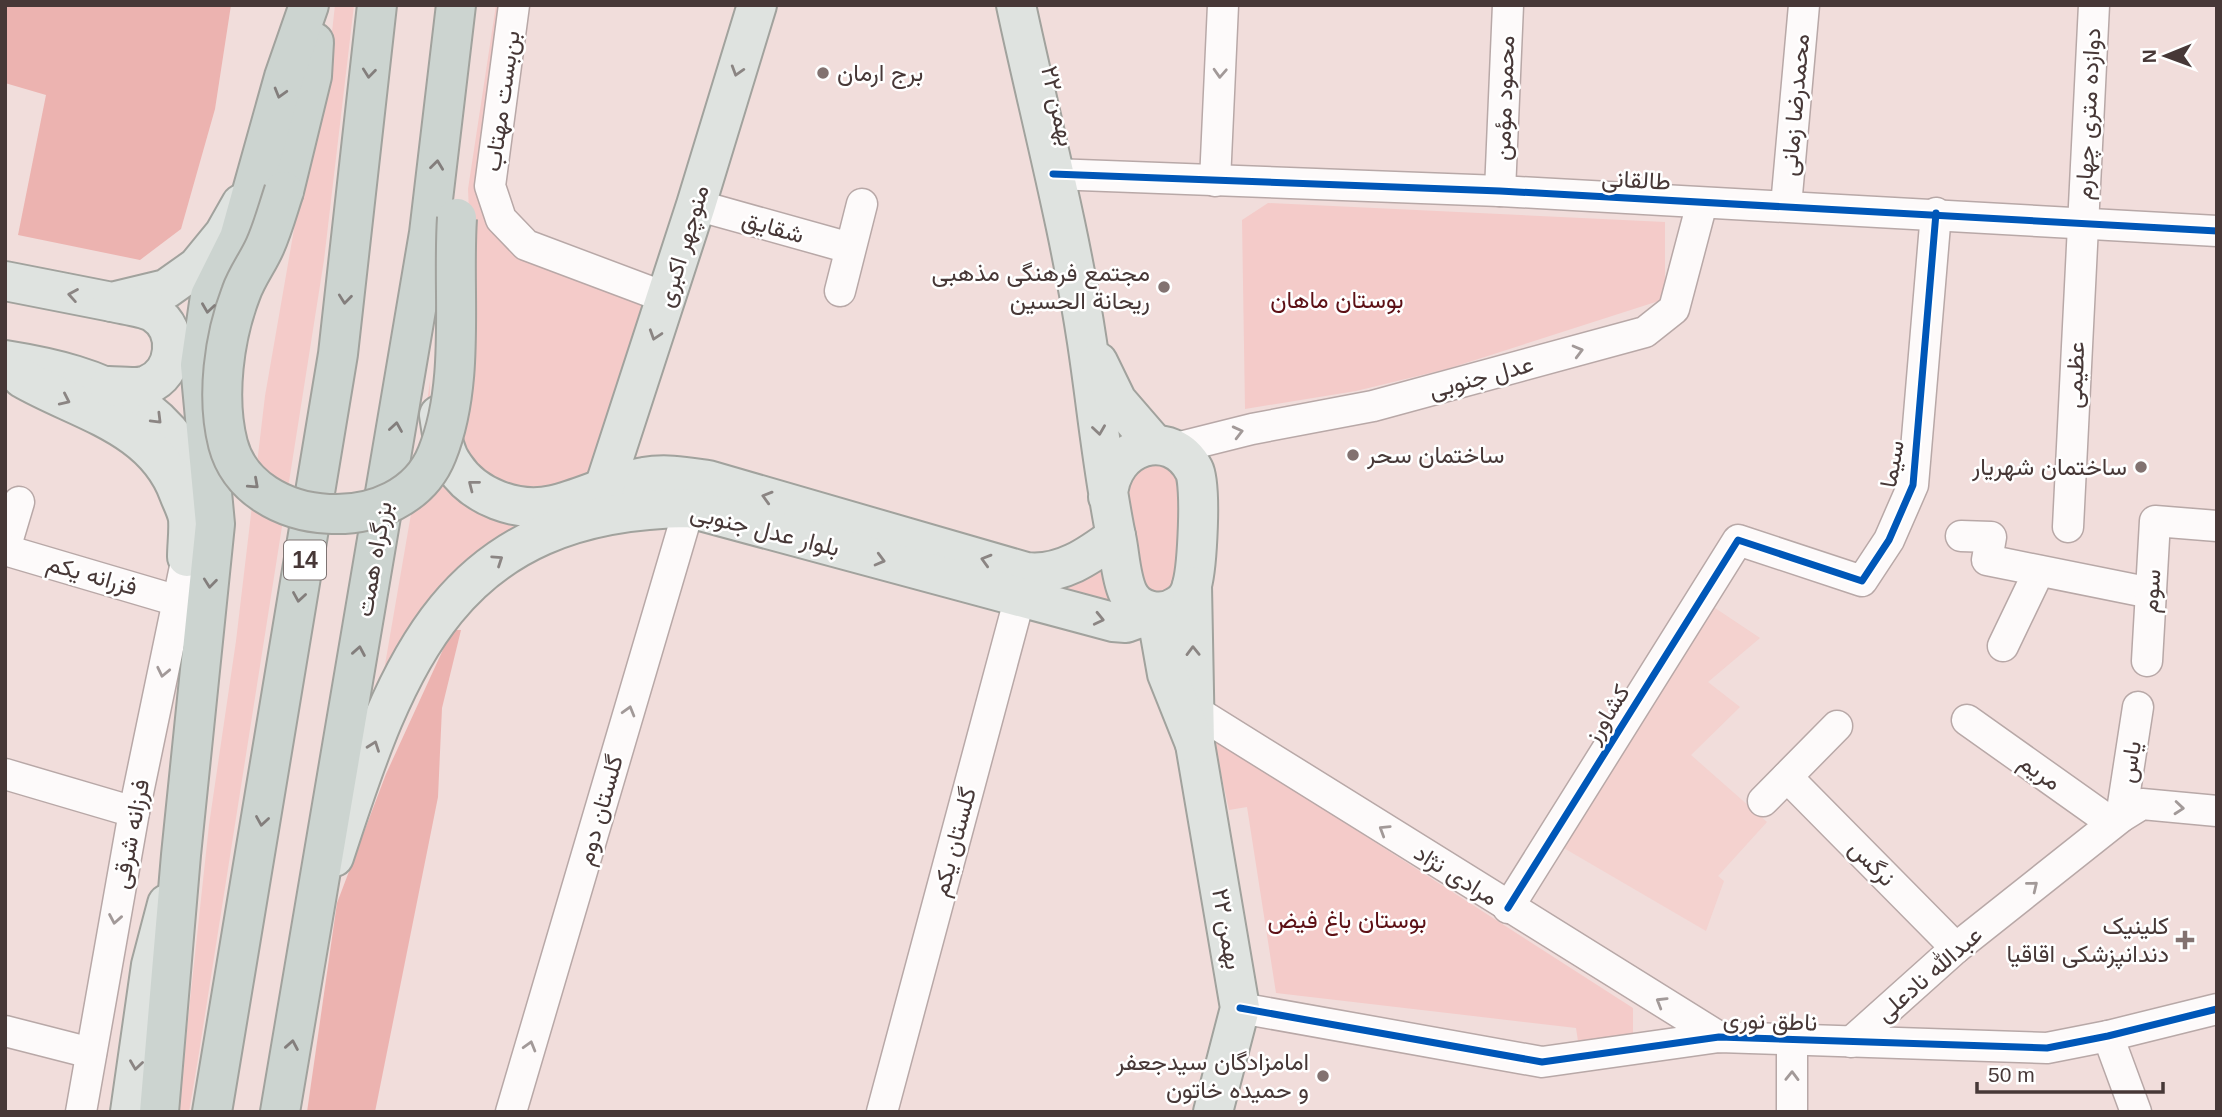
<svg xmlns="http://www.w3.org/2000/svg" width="2222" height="1117" font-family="Arial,Vazirmatn,sans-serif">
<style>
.built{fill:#f4d2cf}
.green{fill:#f4cbc9}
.forest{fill:#ecb3b0}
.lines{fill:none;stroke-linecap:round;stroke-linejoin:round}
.minor-casing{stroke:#b8a8a7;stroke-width:33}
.major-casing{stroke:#a1a29d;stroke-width:42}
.highway-casing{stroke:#a1a29d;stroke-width:42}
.minor{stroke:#fdfafa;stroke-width:30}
.major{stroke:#dfe3e0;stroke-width:38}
.highway{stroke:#ccd4d0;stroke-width:38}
.highway-bridge-casing{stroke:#a1a29d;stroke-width:42;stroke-linecap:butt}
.highway-bridge{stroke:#ccd4d0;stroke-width:38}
.cycleway-casing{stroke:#fff;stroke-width:11}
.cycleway{stroke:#0057b8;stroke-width:7}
.oneway{stroke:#8b8583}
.oneway2{stroke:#837e7c}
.oneway3{stroke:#a29998}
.poi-dot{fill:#827270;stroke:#fff;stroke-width:2.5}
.labels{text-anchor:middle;stroke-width:5;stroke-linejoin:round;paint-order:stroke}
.shield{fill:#fff;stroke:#7e7473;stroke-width:2}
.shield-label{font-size:23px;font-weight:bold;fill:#473837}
.poi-label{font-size:24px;fill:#473837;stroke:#fff;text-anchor:end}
.street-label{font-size:24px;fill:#473837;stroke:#fff}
.park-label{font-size:24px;fill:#5d1015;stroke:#fff}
</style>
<rect width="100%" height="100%" fill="#f1dddb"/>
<path class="built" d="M1712 606 1760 638 1708 682 1740 707 1691 755 1767 822 1718 876 1724 881 1706 931 1562 847Z"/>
<g class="green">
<path d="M335 5H354L324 260 198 1059 189 1112H178L209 825 236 641 265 396 297 212 327 77Z"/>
<path d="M496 5H505L502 233 648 305 612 436 585 481 513 497 457 449 470 235 468 189Z"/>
<path d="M1268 203 1665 222V299L1447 369 1356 391 1245 409 1242 220Z"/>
<path d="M430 381V417L531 529 377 711 411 514Z"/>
<path d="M1168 461 1186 485 1176 590 1153 595 1141 585 1123 491 1133 466Z"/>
<path d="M1109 563 1135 606 1092 605 1042 587C1070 588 1088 583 1109 563Z"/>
<path d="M1213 738 1633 1008V1043L1579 1048 1576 1028 1276 993 1247 807 1229 810Z"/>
</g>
<g class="forest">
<path d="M5 5H231L215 109 181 229 140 260 18 235 46 95 5 83Z"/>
<path d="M452 630H461L442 708 438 797 375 1112H307L337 903 386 774Z"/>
</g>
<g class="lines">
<defs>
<g id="minor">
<path d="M514 5 490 186 501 219 526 245 667 298"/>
<path d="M1053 174 1500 191 2217 231"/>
<path d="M1215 181 1223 5"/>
<path d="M1500 191 1508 5"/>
<path d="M696 205 850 248"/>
<path d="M1786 206 1804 5"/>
<path d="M840 291 862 204"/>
<path d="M1172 449 1252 429 1373 406 1645 332 1674 309 1702 203"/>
<path d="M2068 527 2094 5"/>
<path d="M1961 536 1991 537 1987 560 2151 593"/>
<path d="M5 549 19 502"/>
<path d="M5 550 178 601"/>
<path d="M2003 646 2039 571"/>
<path d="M2147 661 2155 521 2217 526"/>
<path d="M1194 710 1719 1037"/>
<path d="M1967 720 2112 823"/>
<path d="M5 774 134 812"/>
<path d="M1787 777 1956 948"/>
<path d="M1763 801 1837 726"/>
<path d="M2121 817 2138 707"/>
<path d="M1508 908 1738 540 1862 581 1889 540 1913 485 1936 213"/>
<path d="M1240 1008 1542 1062 1719 1037 2047 1048 2108 1036 2217 1009"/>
<path d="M5 1031 91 1053"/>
<path d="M2108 1036 2136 1112"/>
<path d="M1851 1042 1956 948 2121 817 2142 804 2217 811"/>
<path d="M81 1112 134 812 187 557"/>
<path d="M511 1112 689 508"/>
<path d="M882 1112 1025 578"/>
<path d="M1792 1112V1041"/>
</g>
<g id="major">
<path d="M1016 5C1040 117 1070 229 1087 342 1097 408 1103 475 1117 541 1120 557 1121 578 1128 593 1136 611 1161 617 1177 606 1185 602 1190 594 1192 585 1197 567 1202 485 1194 470 1171 426 1110 444 1108 497"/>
<path d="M5 281 112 302 166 289 197 267 224 234 241 204"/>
<path d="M5 360C105 376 177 404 210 507"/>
<path d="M1098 362 1117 401 1155 445"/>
<path d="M22 378C79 411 154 425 179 494 182 502 187 511 188 519 189 532 187 545 187 557"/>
<path d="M109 386C121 386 136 389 147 385 177 373 181 330 154 313 144 307 124 305 112 302"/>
<path d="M439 415C442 433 443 451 454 466 474 497 517 513 553 505 584 498 612 482 644 477 666 473 687 477 708 480L1026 572C1061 576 1089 556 1116 536"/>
<path d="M602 504V494L696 205 757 5"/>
<path d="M1192 586 1195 744 1240 1008 1213 1112"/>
<path d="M334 857C398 660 451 510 689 508L1113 622 1126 623 1156 612 1167 674 1195 744"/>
<path d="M130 1112 151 965 167 904"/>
</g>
<g id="highway">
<path d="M284 191 312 76 314 42"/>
<path d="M159 1112 181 855 215 524 200 365 210 296 239 238 284 77 309 5"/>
<path d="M212 1112 338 354 377 5"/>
<path d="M280 1112 429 233 456 5"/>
</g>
</defs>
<use href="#minor" class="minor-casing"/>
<use href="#major" class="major-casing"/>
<use href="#highway" class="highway-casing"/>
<use href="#minor" class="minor"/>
<use href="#major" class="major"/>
<use href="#highway" class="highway"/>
<defs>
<path id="highway-bridge" d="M284 191C278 209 273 228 265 246 258 262 247 276 241 293 224 337 216 397 228 444 251 531 403 540 437 454 466 382 452 293 457 218"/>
</defs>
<use href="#highway-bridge" class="highway-bridge-casing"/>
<use href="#highway-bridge" class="highway-bridge"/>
<defs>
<g id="cycleway">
<path d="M1053 174 1500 191 2217 231"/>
<path d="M1508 908 1738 540 1862 581 1889 540 1913 485 1936 213"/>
<path d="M1240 1008 1542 1062 1719 1037 2047 1048 2108 1036 2217 1009"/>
</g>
</defs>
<use href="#cycleway" class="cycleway-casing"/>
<use href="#cycleway" class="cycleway"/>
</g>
<defs><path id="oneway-chevron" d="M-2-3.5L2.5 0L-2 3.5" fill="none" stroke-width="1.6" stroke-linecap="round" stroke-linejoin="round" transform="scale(1.75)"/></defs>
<g class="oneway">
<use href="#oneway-chevron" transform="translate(737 71) rotate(107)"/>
<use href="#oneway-chevron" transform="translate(73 295) rotate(-170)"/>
<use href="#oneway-chevron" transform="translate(655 335) rotate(108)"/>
<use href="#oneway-chevron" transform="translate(65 400) rotate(25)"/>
<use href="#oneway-chevron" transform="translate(157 419) rotate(45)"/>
<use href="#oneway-chevron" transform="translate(1099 430) rotate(82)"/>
<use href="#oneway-chevron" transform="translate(473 485) rotate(-142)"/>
<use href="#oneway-chevron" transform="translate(767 497) rotate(-164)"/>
<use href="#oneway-chevron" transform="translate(498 560) rotate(-34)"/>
<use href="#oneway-chevron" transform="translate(880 560) rotate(15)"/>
<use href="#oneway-chevron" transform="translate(986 560) rotate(-164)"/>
<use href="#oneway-chevron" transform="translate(1099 619) rotate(13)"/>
<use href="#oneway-chevron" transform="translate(1193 651) rotate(-91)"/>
<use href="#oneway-chevron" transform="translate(374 746) rotate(-70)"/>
<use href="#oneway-chevron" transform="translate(136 1065) rotate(98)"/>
</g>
<g class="oneway2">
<use href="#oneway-chevron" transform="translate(369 73) rotate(96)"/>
<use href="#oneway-chevron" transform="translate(280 93) rotate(106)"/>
<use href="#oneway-chevron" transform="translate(437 165) rotate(-83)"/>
<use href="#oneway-chevron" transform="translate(345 299) rotate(96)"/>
<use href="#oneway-chevron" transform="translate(208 308) rotate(98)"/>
<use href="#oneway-chevron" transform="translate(396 427) rotate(-81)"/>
<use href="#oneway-chevron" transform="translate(254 484) rotate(42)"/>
<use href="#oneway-chevron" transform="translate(210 583) rotate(96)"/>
<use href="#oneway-chevron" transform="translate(299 597) rotate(99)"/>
<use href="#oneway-chevron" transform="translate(359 651) rotate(-80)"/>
<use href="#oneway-chevron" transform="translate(262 821) rotate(99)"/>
<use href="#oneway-chevron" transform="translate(292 1045) rotate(-80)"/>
</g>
<g class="oneway3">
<use href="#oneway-chevron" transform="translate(1220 73) rotate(93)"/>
<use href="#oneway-chevron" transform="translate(1578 351) rotate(-15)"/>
<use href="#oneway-chevron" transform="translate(1238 432) rotate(-14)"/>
<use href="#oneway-chevron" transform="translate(163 672) rotate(102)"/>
<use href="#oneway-chevron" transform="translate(629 711) rotate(-74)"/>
<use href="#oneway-chevron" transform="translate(2179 808) rotate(5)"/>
<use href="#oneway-chevron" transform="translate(1384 830) rotate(-148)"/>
<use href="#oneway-chevron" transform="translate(2033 886) rotate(-39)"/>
<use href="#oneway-chevron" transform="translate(115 919) rotate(100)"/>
<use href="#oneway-chevron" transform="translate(1661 1002) rotate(-149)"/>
<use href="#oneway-chevron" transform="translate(530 1046) rotate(-74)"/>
<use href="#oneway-chevron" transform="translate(1792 1076) rotate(-89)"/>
</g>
<g class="poi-dot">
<circle cx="823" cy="73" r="7"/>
<circle cx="1164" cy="287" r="7"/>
<circle cx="1353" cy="455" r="7"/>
<circle cx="2141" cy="467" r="7"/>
<path d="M2181.5 929.5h7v7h7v7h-7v7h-7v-7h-7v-7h7z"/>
<circle cx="1323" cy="1076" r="7"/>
</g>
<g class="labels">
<rect class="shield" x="284" y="540.5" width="42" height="39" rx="5"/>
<g class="shield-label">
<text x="305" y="568">14</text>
</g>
<g class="poi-label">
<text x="837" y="81" text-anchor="start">برج ارمان</text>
<text x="1150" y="281">مجتمع فرهنگی مذهبی<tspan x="1150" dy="28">ریحانة الحسین</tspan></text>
<text x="1367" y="463" text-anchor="start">ساختمان سحر</text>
<text x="2127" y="475">ساختمان شهریار</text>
<text x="2169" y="934">کلینیک<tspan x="2169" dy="28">دندانپزشکی اقاقیا</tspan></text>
<text x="1309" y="1070">امامزادگان سیدجعفر<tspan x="1309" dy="28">و حمیده خاتون</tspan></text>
</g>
<g class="street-label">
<text transform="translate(1504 98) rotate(-88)" y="8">محمود مؤمن</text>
<text transform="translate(502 101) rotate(-82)" y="8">بن‌بست مهتاب</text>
<text transform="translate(1795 105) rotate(-85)" y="8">محمدرضا زمانی</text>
<text transform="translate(1058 106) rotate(77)" y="8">۲۲ بهمن</text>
<text transform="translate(2088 114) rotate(-87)" y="8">دوازده متری چهارم</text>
<text transform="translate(1636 180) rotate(3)" y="8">طالقانی</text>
<text transform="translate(773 227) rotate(16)" y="8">شقایق</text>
<text transform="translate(683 246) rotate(-73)" y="8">منوچهر اکبری</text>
<text transform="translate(2075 375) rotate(-88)" y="8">عظیمی</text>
<text transform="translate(1481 377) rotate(-15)" y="8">عدل جنوبی</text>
<text transform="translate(1892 464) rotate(-80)" y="8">سیما</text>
<text transform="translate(765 530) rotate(14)" y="8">بلوار عدل جنوبی</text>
<text transform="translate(374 559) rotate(-80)" y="8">بزرگراه همت</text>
<text transform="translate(92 575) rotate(16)" y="8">فزرانه یکم</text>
<text transform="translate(2151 591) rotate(-86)" y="8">سوم</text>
<text transform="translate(1607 714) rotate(-58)" y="8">کشاورز</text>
<text transform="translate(2130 762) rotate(-81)" y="8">یاس</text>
<text transform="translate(2040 772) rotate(35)" y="8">مریم</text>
<text transform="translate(600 810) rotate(-74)" y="8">گلستان دوم</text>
<text transform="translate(131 834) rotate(-79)" y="8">فرزانه شرقی</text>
<text transform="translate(954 842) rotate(-75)" y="8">گلستان یکم</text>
<text transform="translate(1872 863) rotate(45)" y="8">نرگس</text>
<text transform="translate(1456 875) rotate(32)" y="8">مرادی نژاد</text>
<text transform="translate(1227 929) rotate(80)" y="8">۲۲ بهمن</text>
<text transform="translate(1929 974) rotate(-41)" y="8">عبدالله نادعلی</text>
<text transform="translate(1770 1021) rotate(2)" y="8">ناطق نوری</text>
</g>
<g class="park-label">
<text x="1337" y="308">بوستان ماهان</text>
<text x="1347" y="928">بوستان باغ فیض</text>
</g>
</g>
<rect width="2222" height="1117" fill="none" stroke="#473837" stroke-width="14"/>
<g transform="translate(2166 56) rotate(269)" stroke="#ffffff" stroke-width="5" paint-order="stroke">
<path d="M0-5L12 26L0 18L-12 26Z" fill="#473837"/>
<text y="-10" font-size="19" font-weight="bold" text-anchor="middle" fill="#473837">N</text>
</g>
<path d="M1977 1082v10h186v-10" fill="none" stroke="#473837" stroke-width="3.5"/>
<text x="1988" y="1082" font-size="21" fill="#473837" stroke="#ffffff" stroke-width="5" paint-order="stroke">50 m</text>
</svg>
